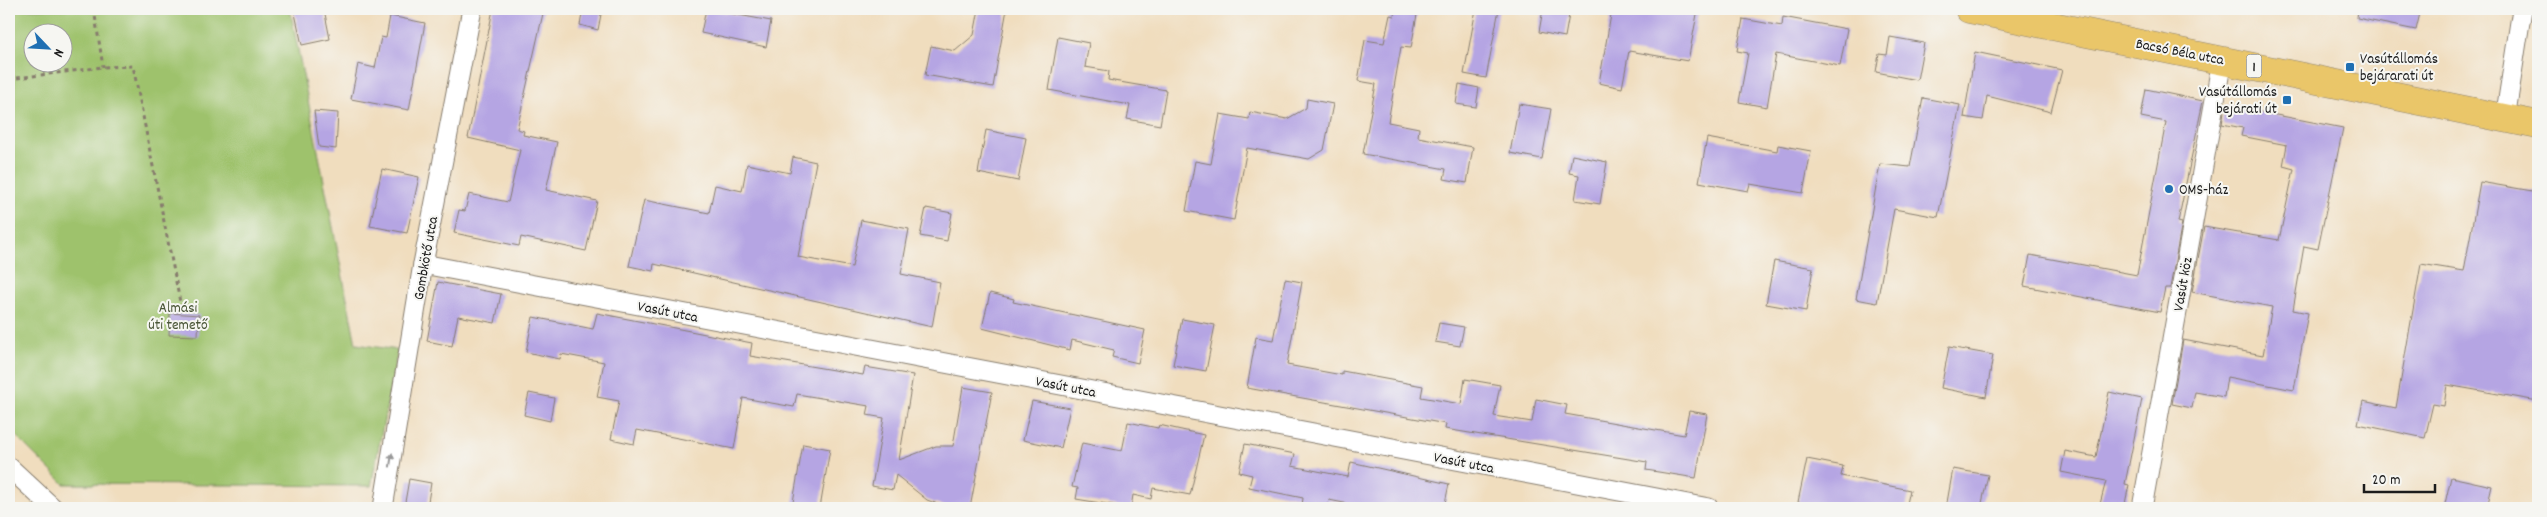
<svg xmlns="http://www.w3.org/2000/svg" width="2547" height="517" font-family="Dekko,sans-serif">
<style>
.green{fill:#9ec26c;stroke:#5d6f44;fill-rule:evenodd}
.building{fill:#b5a5e3}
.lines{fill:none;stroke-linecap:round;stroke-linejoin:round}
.minor-casing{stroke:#867c6d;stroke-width:21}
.primary-casing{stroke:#867c6d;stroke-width:29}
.path{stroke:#867c6d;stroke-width:3;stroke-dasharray:4 4;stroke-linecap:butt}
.minor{stroke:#fff;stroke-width:19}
.primary{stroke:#eac669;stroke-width:28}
.oneway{fill:#999}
.poi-dot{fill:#1f6fb2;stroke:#f6f6f2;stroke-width:2}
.labels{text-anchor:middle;stroke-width:4;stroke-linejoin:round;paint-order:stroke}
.shield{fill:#f6f6f2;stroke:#5d5d5c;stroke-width:1}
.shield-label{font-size:14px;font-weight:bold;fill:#1c1c1c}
.street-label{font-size:15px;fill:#1c1c1c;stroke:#f6f6f2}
.poi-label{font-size:15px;fill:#1c1c1c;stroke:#f6f6f2;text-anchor:start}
.park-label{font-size:15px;fill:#4a5638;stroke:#f6f6f2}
</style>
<rect width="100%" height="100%" fill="#f6f6f2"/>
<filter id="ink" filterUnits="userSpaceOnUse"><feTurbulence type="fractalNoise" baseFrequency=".02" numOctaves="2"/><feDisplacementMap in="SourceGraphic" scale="10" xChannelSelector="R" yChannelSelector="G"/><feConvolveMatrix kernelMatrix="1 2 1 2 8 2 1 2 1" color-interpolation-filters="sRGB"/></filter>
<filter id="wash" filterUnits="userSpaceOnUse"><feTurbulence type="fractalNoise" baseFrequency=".0096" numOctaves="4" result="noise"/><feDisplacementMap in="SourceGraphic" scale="20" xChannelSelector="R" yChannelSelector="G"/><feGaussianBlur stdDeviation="1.12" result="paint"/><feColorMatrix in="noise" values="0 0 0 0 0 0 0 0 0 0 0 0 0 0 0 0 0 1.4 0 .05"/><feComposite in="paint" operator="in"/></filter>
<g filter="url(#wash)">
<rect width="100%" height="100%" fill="#f0ddbe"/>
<path class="green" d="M9 9H290L356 344 398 350 371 486 64 484 9 429ZM32 32H62V62H32Z"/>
<g id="blocks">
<g class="building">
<path d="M294 9H324L330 39 302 45Z"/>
<path d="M493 9H544L517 129 524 131 523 135 557 142 546 190 597 201 586 251 521 237 519 246 454 233 459 210 465 211 469 194 508 202 520 150 468 138Z"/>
<path d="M583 9H602L598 30 580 25Z"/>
<path d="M706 9 771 21 766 47 701 33Z"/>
<path d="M979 9H1007L993 87 925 75 931 46 955 51 974 35Z"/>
<path d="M1395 9H1418L1411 48 1401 47 1388 122 1419 128 1418 137 1473 147 1467 183 1444 179 1446 169 1363 154 1376 84 1358 81 1365 40 1384 43 1390 15 1394 16Z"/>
<path d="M1476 9H1499L1486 78 1464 74Z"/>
<path d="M1543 9H1570L1565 37 1539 32Z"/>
<path d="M1612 9H1698L1688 61 1629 51 1622 88 1599 83Z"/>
<path d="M2358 9H2421L2416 30 2357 18Z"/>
<path d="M390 16 425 23 409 110 351 99 358 64 375 68 381 37 386 38Z"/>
<path d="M1783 17 1847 29 1840 66 1776 54 1767 107 1739 102 1748 53 1737 51 1743 19 1782 26Z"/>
<path d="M1058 37 1089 43 1085 67 1109 71 1108 80 1166 90 1160 125 1127 119 1130 105 1049 90Z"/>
<path d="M1890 37 1924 43 1917 80 1876 72 1879 54 1887 55Z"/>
<path d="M1975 52 2062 70 2051 112 1987 96 1983 120 1964 117Z"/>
<path d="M1459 84 1479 88 1476 107 1456 104Z"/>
<path d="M2146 89 2203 101 2178 222 2182 223 2170 288H2165L2160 312 2024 286 2030 255 2137 275 2166 122 2141 117Z"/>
<path d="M1923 98 1960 105 1938 217 1894 209 1877 303 1856 299 1880 164 1910 167Z"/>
<path d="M1307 99 1333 104 1324 150 1309 159 1247 148 1234 220 1186 211 1195 161 1211 164 1220 114 1249 119 1250 112 1287 119 1306 108Z"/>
<path d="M1519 104 1551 109 1542 159 1510 153Z"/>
<path d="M2225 105 2343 128 2318 249 2304 246 2293 310 2308 313 2294 390 2227 377 2224 397 2195 392 2192 408 2172 404 2183 340 2263 355 2272 307 2192 292 2204 227 2279 240 2294 169 2283 166 2287 145 2241 136 2243 128 2222 124Z"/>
<path d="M314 111 338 113 336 149 319 147Z"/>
<path d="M986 130 1026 138 1018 181 978 173Z"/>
<path d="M1707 138 1777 151 1778 145 1811 151 1803 193 1750 184 1748 191 1699 182Z"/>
<path d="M1572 155 1607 162 1600 204 1575 200 1579 175 1569 173Z"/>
<path d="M793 157 816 162 798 257 852 267 861 220 909 229 901 274 940 282 932 327 654 264 653 271 629 266 644 200 709 213 715 185 742 191 747 164 790 173Z"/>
<path d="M382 169 419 177 407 233 370 226Z"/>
<path d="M2480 182 2538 192V401L2447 385 2444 406 2433 404 2425 438 2358 424 2363 401 2396 408 2421 264 2464 271Z"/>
<path d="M926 208 952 213 947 241 920 236Z"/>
<path d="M1774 261 1813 268 1806 311 1766 304Z"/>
<path d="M1285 279 1302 282 1287 365 1342 375V371L1423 386 1421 397 1461 404 1465 379 1500 385 1494 416 1532 422 1536 399 1567 405 1565 414 1684 435 1689 411 1707 414 1696 478 1646 470 1647 462 1445 429 1446 424 1247 388 1256 337 1273 340Z"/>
<path d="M438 282 501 294 495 323 458 316 452 346 427 341Z"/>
<path d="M990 293 1014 299 1013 302 1145 330 1138 363 1112 357 1114 350 1072 340 1070 350 982 328Z"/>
<path d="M170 313 199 315 198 336 169 335Z"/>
<path d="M597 313 752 343 750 356 863 375 865 367 913 375 899 460 936 446H953L963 387 992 392 970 508H949L927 500 896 475 893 490 872 486 884 418 867 415 869 406 797 394 794 407 743 398 734 449 637 430 634 444 611 439 619 401 597 397 604 362 561 354 560 359 526 352 533 317 593 329Z"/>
<path d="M1182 319 1215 325 1206 371 1173 365Z"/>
<path d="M1439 323 1464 327 1460 346 1435 342Z"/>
<path d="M1949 347 1993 355 1986 397 1941 388Z"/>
<path d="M2109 392 2142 399 2125 484 2129 485 2124 508H2099L2106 481 2061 472 2065 451 2096 457Z"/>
<path d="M529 393 554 398 550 421 524 415Z"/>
<path d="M1032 401 1070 408 1061 448 1023 440Z"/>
<path d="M1128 422 1158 428 1159 425 1204 435 1190 495 1153 488 1151 499 1133 495 1131 508 1076 499 1078 488 1072 487 1082 443 1122 451Z"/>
<path d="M803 444 830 449 820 508H792Z"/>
<path d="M1245 444 1295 454 1292 466 1348 477 1351 462 1449 484 1444 508H1369L1329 500 1327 508 1302 505 1303 498 1249 487 1252 475 1239 472Z"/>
<path d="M1807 459 1843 466 1841 476 1910 490 1906 508H1827L1798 502Z"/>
<path d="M1953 469 1988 475 1981 508H1946Z"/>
<path d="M2451 477 2492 486 2487 508H2444Z"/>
<path d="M409 479 431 483 427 508H404Z"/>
</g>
</g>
</g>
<g filter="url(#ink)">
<use href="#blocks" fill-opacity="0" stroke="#867c6d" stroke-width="1"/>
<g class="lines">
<defs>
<g id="minor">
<path d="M2505 119 2522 9"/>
<path d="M423 264 1709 508"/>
<path d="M9 467 53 508"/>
<path d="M383 508 423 264 472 9"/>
<path d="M2142 508 2222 60"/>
</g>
<path id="primary" d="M1969 9 2538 125"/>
</defs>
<use href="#minor" class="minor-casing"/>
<use href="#primary" class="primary-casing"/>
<g class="path">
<path d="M94 9 103 67"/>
<path d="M9 79 103 67 133 66 181 307"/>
</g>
<use href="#minor" class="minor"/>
<use href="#primary" class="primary"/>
</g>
<defs><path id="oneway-solid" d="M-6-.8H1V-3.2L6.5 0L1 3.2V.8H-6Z" transform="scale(1.25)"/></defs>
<use class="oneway" href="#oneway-solid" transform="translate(391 460) rotate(-81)"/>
</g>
<g class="poi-dot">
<rect x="2345" y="62" width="10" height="10" rx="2.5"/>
<rect x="2282" y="95" width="10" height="10" rx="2.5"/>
<circle cx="2169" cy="189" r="5"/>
</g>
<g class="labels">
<rect class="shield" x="2246.5" y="54.5" width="15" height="23" rx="4"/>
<g class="shield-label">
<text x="2254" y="71">1</text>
</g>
<g class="street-label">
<text transform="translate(2180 51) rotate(11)" y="5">Bacsó Béla utca</text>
<text transform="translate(425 258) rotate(-80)" y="5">Gombkötő utca</text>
<text transform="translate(2182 284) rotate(-80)" y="5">Vasút köz</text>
<text transform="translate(668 311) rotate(11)" y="5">Vasút utca</text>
<text transform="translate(1066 386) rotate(11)" y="5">Vasút utca</text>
<text transform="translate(1464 462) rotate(11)" y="5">Vasút utca</text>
</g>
<g class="poi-label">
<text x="2360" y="63">Vasútállomás<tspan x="2360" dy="17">bejárarati út</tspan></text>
<text x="2277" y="96" text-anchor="end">Vasútállomás<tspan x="2277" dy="17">bejárati út</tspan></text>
<text x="2179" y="194">OMS-ház</text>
</g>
<g class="park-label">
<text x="178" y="312">Almási<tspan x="178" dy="17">úti temető</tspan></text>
</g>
</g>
<rect width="2547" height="517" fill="none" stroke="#f6f6f2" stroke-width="30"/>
<g transform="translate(48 48) rotate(115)"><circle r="24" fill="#f6f6f2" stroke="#9f9f9c"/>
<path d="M0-4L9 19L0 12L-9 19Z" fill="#1f6fb2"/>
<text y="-8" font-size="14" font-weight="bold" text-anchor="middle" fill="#1c1c1c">N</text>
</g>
<path d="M2364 484v8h71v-8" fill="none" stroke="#1c1c1c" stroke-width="2.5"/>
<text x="2372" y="484" font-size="15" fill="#1c1c1c" stroke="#f6f6f2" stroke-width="4" paint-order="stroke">20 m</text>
</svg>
